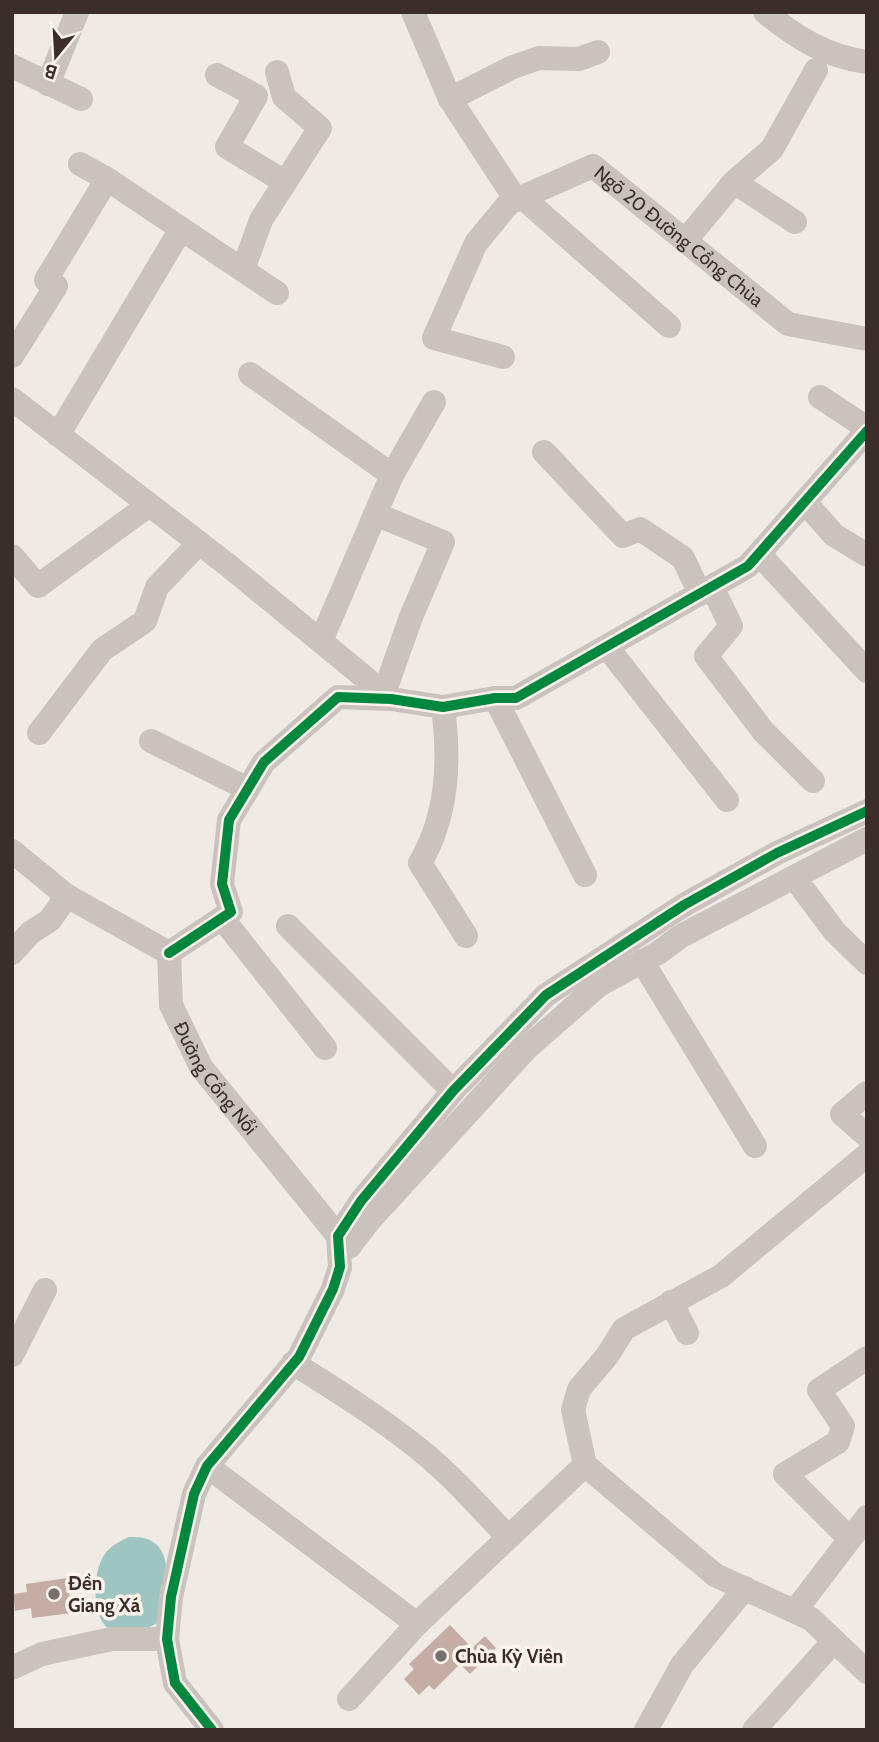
<svg xmlns="http://www.w3.org/2000/svg" width="879" height="1742" font-family="Cabin,sans-serif">
<style>
.water{fill:#9ec5c2}
.building{fill:#c5aca4}
.lines{fill:none;stroke-linecap:round;stroke-linejoin:round}
.minor{stroke:#cac2bc;stroke-width:24}
.cycleway-casing{stroke:#fcf4ec;stroke-width:15}
.cycleway{stroke:#00873e;stroke-width:10}
.poi-dot{fill:#7a706b;stroke:#fcf4ec;stroke-width:2.5}
.labels{text-anchor:middle;stroke-width:7;stroke-linejoin:round;paint-order:stroke}
.street-label{font-size:19px;fill:#3b2e2a;stroke:#fcf4ec}
.poi-label{font-size:19px;font-weight:bold;fill:#3b2e2a;stroke:#fcf4ec;text-anchor:start}
</style>
<rect width="100%" height="100%" fill="#f0eae4"/>
<path class="water" d="M129 1537C180 1534 166 1588 161 1620 153 1627 146 1628 136 1630 127 1632 118 1634 109 1629 91 1617 93 1573 103 1557 109 1546 119 1542 129 1537Z"/>
<g class="building">
<path d="M67 1578 72 1613 32 1618 31 1608 15 1611 13 1594 27 1592 26 1584Z"/>
<path d="M450 1625 472 1648 485 1636 496 1648 470 1674 460 1664 434 1690 429 1685 419 1695 404 1679 414 1669 409 1664Z"/>
</g>
<g class="lines">
<g class="minor">
<path d="M413 12 450 99 516 200"/>
<path d="M765 12C795 37 827 57 867 62"/>
<path d="M12 66 81 99"/>
<path d="M217 75 256 96 227 147 285 182"/>
<path d="M48 84 77 12"/>
<path d="M450 99 513 67 539 58 579 59 598 52"/>
<path d="M80 164 107 179 277 293"/>
<path d="M734 182 772 149 816 70"/>
<path d="M522 197 669 326"/>
<path d="M685 241 734 182 795 222"/>
<path d="M243 270 261 220 320 128 284 97 277 72"/>
<path d="M12 356 56 286 46 280 107 179"/>
<path id="s1" d="M503 357 434 338 476 243 509 203 593 166 788 324 867 339"/>
<path d="M250 374 392 475 321 641"/>
<path d="M820 397 867 428"/>
<path d="M12 399 229 566 391 699"/>
<path d="M58 435 181 229"/>
<path d="M544 452 623 536 640 529 683 558 700 594"/>
<path d="M392 475 434 402"/>
<path d="M805 502 834 535 867 555"/>
<path d="M375 514 443 542 411 617 384 693"/>
<path d="M759 554 867 671"/>
<path d="M12 556 38 586 149 505"/>
<path d="M712 587 731 626 706 656 763 731 813 781"/>
<path d="M607 647 727 800"/>
<path d="M495 698 585 875"/>
<path d="M443 707C450 761 448 815 420 863L466 936"/>
<path d="M39 733 102 650 145 621 157 587 199 543"/>
<path d="M151 741 248 789"/>
<path id="s2" d="M12 851 67 896 169 953 171 1005 201 1067 338 1236"/>
<path d="M794 877 835 932 867 963"/>
<path d="M222 918 325 1048"/>
<path d="M288 926 453 1091"/>
<path d="M12 953 30 933 50 920 67 896"/>
<path d="M169 953 231 912 222 884 229 820 264 762 338 697 391 699 443 707 495 698H516L748 566 867 431"/>
<path d="M642 961 755 1146"/>
<path d="M867 1093 842 1114 867 1136"/>
<path d="M867 1155 721 1276 624 1329 607 1356 579 1389 573 1410 585 1465 715 1575 811 1619 867 1672"/>
<path d="M349 1247 369 1221 527 1048 599 985 658 953 681 936 867 839"/>
<path d="M671 1302 687 1333"/>
<path d="M12 1355 45 1290"/>
<path d="M293 1363C336 1390 379 1417 419 1449 451 1475 479 1506 507 1536"/>
<path d="M207 1466 417 1624"/>
<path d="M850 1539 867 1517"/>
<path d="M795 1611 850 1539 785 1474 838 1442 843 1426 819 1390 867 1358"/>
<path d="M12 1668 42 1654 112 1639H167"/>
<path d="M349 1699 417 1624 585 1465"/>
<path d="M212 1730 175 1683 167 1639 171 1597 194 1494 207 1466 299 1357 333 1289 340 1267 338 1236 361 1201 453 1091 546 995 684 905 777 853 867 811"/>
<path d="M646 1730 682 1665 745 1588"/>
<path d="M754 1730 834 1641"/>
</g>
<defs>
<g id="cycleway">
<path d="M169 953 231 912 222 884 229 820 264 762 338 697 391 699 443 707 495 698H516L748 566 867 431"/>
<path d="M212 1730 175 1683 167 1639 171 1597 194 1494 207 1466 299 1357 333 1289 340 1267 338 1236 361 1201 453 1091 546 995 684 905 777 853 867 811"/>
</g>
</defs>
<use href="#cycleway" class="cycleway-casing"/>
<use href="#cycleway" class="cycleway"/>
</g>
<g class="poi-dot">
<circle cx="54" cy="1594" r="7"/>
<circle cx="441" cy="1656" r="7"/>
</g>
<g class="labels">
<g class="street-label">
<text dy="7" stroke="none"><textPath href="#s1" startOffset="430">Ngõ 20 Đường Cổng Chùa</textPath></text>
<text dy="7" stroke="none"><textPath href="#s2" startOffset="326">Đường Cổng Nổi</textPath></text>
</g>
<g class="poi-label">
<text x="68" y="1590">Đền<tspan x="68" dy="22">Giang Xá</tspan></text>
<text x="455" y="1663">Chùa Kỳ Viên</text>
</g>
</g>
<rect width="879" height="1742" fill="none" stroke="#3b2e2a" stroke-width="28"/>
<g transform="translate(56 56) rotate(198)" stroke="#fcf4ec" stroke-width="5" paint-order="stroke">
<path d="M0-5L12 26L0 18L-12 26Z" fill="#3b2e2a"/>
<text y="-10" font-size="19" font-weight="bold" text-anchor="middle" fill="#3b2e2a">B</text>
</g>
</svg>
